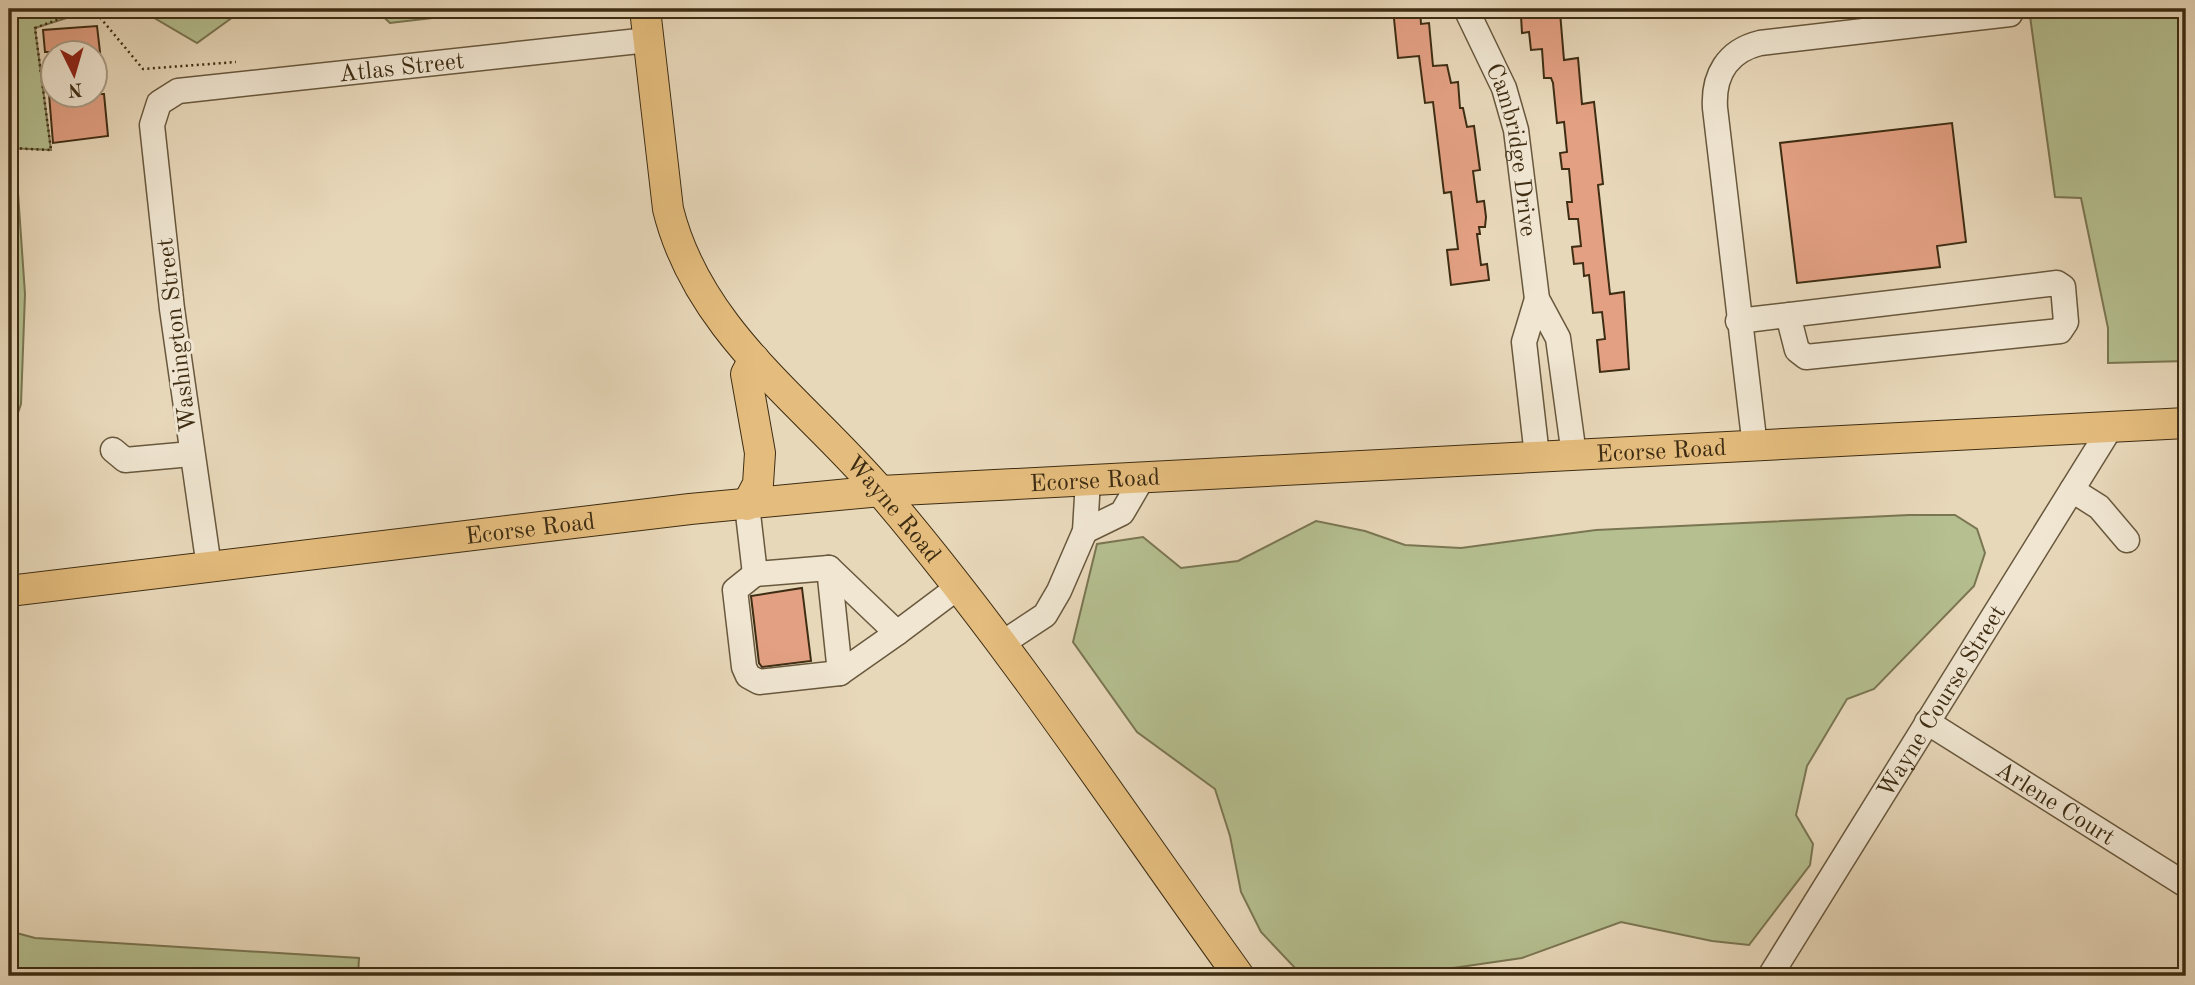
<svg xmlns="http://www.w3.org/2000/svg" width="2195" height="985" font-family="'Old Standard TT',serif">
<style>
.green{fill:#b5bf90;stroke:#7a7652;stroke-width:2}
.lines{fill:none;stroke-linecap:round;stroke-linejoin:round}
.stream{stroke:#738271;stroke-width:5}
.building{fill:#e3a083;stroke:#3e2d13;stroke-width:2}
.minor-casing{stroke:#68583d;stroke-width:27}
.major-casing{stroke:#3e2d13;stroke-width:32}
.path{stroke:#3e2d13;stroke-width:2.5;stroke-dasharray:2 3.5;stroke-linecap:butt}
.minor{stroke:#f0e6d2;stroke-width:24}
.major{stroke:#e4bc7d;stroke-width:30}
.labels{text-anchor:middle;stroke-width:6;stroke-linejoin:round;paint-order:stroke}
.street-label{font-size:24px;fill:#3e2d13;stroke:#f0e6d2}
</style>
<rect width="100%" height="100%" fill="#e8d8ba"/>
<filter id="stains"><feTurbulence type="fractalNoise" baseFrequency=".00286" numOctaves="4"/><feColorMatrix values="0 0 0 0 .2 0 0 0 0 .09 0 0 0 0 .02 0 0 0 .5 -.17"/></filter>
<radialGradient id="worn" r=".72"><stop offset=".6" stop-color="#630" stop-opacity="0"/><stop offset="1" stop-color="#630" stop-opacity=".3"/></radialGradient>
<g class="green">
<path d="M9 9H88L89 11 35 28 51 150 9 148Z"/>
<path d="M139 9H244L197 43Z"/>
<path d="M375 9H511L390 23Z"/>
<path d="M2029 9H2186V361L2108 363V328L2081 198 2055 197Z"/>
<path d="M9 187 18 193 25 294 21 404 9 438Z"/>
<path d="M1909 515H1955L1977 529 1985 553 1974 586 1874 689 1847 699 1807 766 1796 815 1813 844 1810 865 1749 945 1712 941 1621 922 1522 958 1398 976H1309L1295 968 1261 932 1241 892 1230 836 1215 789 1137 732 1073 642 1097 544 1143 537 1181 568 1238 561 1316 521 1365 531 1405 545 1461 548 1596 530Z"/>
<path d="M9 931 35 938 359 958 358 976H9Z"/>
</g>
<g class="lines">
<path class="stream" d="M1579 976 1598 973 1632 976"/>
</g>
<g class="building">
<path d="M1393 9H1420L1421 24 1429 23 1433 66 1447 65 1451 83 1458 82 1460 108H1463L1467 127 1474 126 1480 170 1473 171 1477 202 1484 201 1486 217 1485 227H1479L1480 234H1477L1481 265 1487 264 1489 280 1451 285 1447 250 1458 249 1451 192 1444 193 1433 102 1425 103 1419 56 1398 58Z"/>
<path d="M1560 12 1564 60 1578 58 1582 104 1594 102 1603 184 1598 185 1610 294 1624 292 1629 369 1600 372 1597 340 1605 339 1602 312 1593 313 1589 275 1584 276 1583 263 1574 264 1572 247 1581 246 1578 219H1569L1567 202H1572L1569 169H1562L1560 153 1567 152 1564 122 1557 123 1553 83 1551 78H1544L1542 49 1531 50 1529 32 1522 33 1521 16Z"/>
<path d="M97 26 100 52H45L43 30Z"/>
<path d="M49 94H104L108 136 53 143Z"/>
<path d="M1952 123 1966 242 1937 246 1940 267 1797 283 1780 143Z"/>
<path d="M802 588 811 661 762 667 759 663 751 596Z"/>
</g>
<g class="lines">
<defs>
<g id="minor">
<path id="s1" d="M1466 9 1504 88 1516 130 1537 299 1558 338 1574 455"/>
<path d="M1738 321 2057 283 2063 287 2066 322 2060 331 1806 357 1797 350 1788 315"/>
<path d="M1755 447 1715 108C1713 76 1727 51 1760 43L2010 14"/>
<path d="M113 450 125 460 191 454"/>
<path d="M1537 456 1524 342 1537 299"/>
<path d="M2072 490 2099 507 2127 540"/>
<path d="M747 505 755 574 829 568 897 633 957 588"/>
<path d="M1085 531 1122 513 1143 477"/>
<path id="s2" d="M209 567 172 309 152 125 159 103 178 91 648 40"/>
<path d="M829 568 840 673"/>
<path d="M755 574 735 590 744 667 748 676 759 682 840 673 897 633"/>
<path d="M1001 644 1045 615 1059 591 1085 531 1088 480"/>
<path id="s3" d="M1927 722 2186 885"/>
<path id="s4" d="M1770 976 2111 427"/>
</g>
<g id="major">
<path id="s5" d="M645 9 668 209C698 331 803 401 881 492 1011 644 1122 814 1239 976"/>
<path d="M747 505 758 484 760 453 746 374 754 359"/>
<path id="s6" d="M9 591 690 509 881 491 2186 423"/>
</g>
</defs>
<use href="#minor" class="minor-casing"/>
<use href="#major" class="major-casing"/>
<g class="path">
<path d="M93 9 143 69 236 62"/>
<path d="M9 148 51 150 35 28 86 9"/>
</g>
<use href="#minor" class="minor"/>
<use href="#major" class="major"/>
</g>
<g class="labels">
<g class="street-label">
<text dy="8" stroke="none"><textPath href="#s2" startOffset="716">Atlas Street</textPath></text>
<text dy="8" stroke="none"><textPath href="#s1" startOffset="150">Cambridge Drive</textPath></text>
<text transform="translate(176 335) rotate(-97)" y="8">Washington Street</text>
<text dy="8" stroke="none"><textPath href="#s6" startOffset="1659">Ecorse Road</textPath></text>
<text dy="8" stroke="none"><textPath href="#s6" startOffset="1092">Ecorse Road</textPath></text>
<text dy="8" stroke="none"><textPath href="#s5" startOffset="581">Wayne Road</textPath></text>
<text dy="8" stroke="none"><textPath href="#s6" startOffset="525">Ecorse Road</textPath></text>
<text dy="8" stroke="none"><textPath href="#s4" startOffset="324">Wayne Course Street</textPath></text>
<text dy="8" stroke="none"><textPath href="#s3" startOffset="152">Arlene Court</textPath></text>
</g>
</g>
<rect width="2195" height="985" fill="none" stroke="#e8d8ba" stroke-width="35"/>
<rect x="10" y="10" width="2174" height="964" fill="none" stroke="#3e2d13" stroke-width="3.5"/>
<rect x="18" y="18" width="2160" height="950" fill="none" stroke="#3e2d13" stroke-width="2"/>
<g transform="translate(74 74) rotate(175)"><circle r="33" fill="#f0e6d2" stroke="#a99c86" stroke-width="2"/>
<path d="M0-5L12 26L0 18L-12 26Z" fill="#8f2418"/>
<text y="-10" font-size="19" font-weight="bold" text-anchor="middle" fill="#3e2d13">N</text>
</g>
<rect width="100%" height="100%" filter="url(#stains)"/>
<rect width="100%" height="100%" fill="url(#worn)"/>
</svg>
